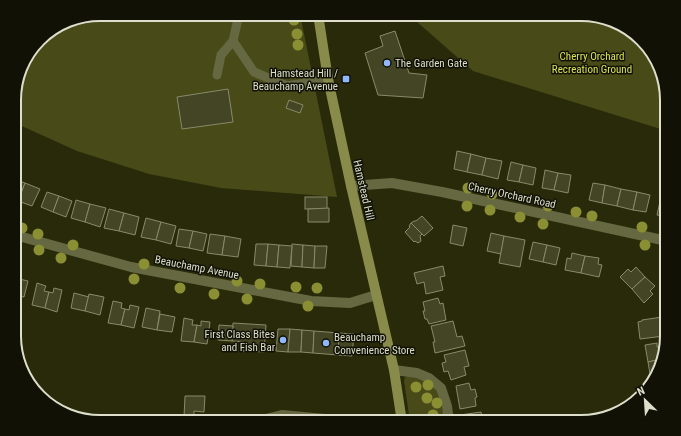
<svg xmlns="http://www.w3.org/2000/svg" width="681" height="436" font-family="'Roboto Condensed',sans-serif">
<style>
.green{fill:#484a18}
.building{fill:#434525;stroke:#888a68}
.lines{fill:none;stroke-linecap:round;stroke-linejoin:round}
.lane{stroke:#656840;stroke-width:9}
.street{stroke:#656840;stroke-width:10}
.secondary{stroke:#888b4a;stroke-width:10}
.tree{fill:#8b8f34}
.poi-dot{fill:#91b8fd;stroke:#111205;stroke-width:1.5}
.labels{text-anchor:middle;stroke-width:3;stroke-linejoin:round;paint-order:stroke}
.park-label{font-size:11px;fill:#dce256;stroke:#111205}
.poi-label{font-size:11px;fill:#dddfcc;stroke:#111205;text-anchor:start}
.street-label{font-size:11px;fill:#dddfcc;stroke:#111205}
.rim{fill:none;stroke:#dddfcc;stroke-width:2}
</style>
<rect width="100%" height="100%" fill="#292a0a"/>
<g class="green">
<path d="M100 14H300L337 197 221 188 149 174 77 151 15 123V89L23 62 43 35 67 20Z"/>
<path d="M408 14H581L629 29 655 57 667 94V131L473 71Z"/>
<path d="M405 377H418L430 381 440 395 445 422H410L404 381Z"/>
</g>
<g class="building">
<path d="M395 31 409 73 427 75 423 98 378 95 365 53 383 46 380 36Z"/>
<path d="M228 89 233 122 182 129 177 97Z"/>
<path d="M289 100 303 105 300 113 286 108Z"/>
<path d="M457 151 471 154 467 172 454 169Z"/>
<path d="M471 154 486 158 482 175 467 172Z"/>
<path d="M486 158 502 161 498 179 482 175Z"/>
<path d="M511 162 523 165 519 182 507 180Z"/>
<path d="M523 165 536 168 533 185 519 182Z"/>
<path d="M545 170 558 173 554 190 542 188Z"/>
<path d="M558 173 571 175 568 193 554 190Z"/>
<path d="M15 179 25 183 18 201 15 199Z"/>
<path d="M25 183 40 189 32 206 18 201Z"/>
<path d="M593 183 605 185 602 203 589 200Z"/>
<path d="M605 185 621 189 617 206 602 203Z"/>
<path d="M621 189 637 192 633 210 617 206Z"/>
<path d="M47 192 59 196 53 212 41 207Z"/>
<path d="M637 192 650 195 646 212 633 210Z"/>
<path d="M59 196 72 201 66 217 53 212Z"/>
<rect x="305" y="197" width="22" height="12"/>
<path d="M661 197 667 199V217L657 215Z"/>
<path d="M76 200 90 204 85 222 71 218Z"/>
<path d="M90 204 106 208 100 227 85 222Z"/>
<path d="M329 208V222H308V209Z"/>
<path d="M109 209 124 213 119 231 104 228Z"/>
<path d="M124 213 139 217 135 235 119 231Z"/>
<path d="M422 216 433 228 424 236 411 223 414 221H416Z"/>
<path d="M146 218 161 222 156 240 141 237Z"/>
<path d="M161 222 176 226 171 244 156 240Z"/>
<path d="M411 223 422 234 420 236 421 241 418 243 415 241 414 242 405 232 410 227 409 226Z"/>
<path d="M453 225 467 228 463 246 450 243Z"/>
<path d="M179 229 193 231 189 248 176 246Z"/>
<path d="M193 231 207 234 203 251 189 248Z"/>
<path d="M491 233 504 236 501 254 487 251Z"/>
<path d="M210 234 225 236 222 255 207 253Z"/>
<path d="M225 236 241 239 238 257 222 255Z"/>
<path d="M504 236 525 240 520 267 499 263Z"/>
<path d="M533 242 547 245 543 262 529 259Z"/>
<path d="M256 244H268L266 266 254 265Z"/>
<path d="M268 244 279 245 277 267 266 266Z"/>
<path d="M292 244 303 245 302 267 291 266Z"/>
<path d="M279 245 292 246 290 268 277 267Z"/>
<path d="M303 245 315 246 314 268 302 267Z"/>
<path d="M547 245 560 248 556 265 543 262Z"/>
<path d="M315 246H327L325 268H314Z"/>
<path d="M572 253 585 256 581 273 565 270 567 258 571 259Z"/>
<path d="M585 256 599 258 598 264 602 265 599 277 581 273Z"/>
<path d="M443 266 445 276 440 277 443 290 426 294 424 282 417 284 414 273Z"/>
<path d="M636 267 645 277 632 289 620 277 628 269 631 272Z"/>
<path d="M645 277 655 286 650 291 653 294 644 303 632 289Z"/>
<path d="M15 278 28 281 24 297 15 295Z"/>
<path d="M37 283 46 286 44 291 49 292 45 308 32 305Z"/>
<path d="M54 288 62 290 57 312 45 308 49 292 53 293Z"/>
<path d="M74 293 89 297 85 311 71 308Z"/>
<path d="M89 294 104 297 100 315 85 311Z"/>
<path d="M438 298 440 304 443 303 446 320 429 324 427 319H425L423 311H425L423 302Z"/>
<path d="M113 301 122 303 121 308 125 309 121 325 108 323Z"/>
<path d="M130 305 139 307 134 328 121 325 125 309 129 310Z"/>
<path d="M146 308 160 311 157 330 142 327Z"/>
<path d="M160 314 175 317 172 332 157 330Z"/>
<path d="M662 317 664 336 640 339 638 322 642 321V320Z"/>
<path d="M184 318 193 320 192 325H197L194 342 181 341Z"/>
<path d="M201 321 210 322 207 344 194 342 197 325 201 326Z"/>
<path d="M453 321 457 337 462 336 465 346 435 353 433 342H435L431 326Z"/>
<path d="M233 323 266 325 264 352 243 351 244 342 232 341Z"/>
<path d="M219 325 233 326 232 341 218 340Z"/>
<path d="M278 329H290L288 352 276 351Z"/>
<path d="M290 329 302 330 301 352H288Z"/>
<path d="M302 330 314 331 313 353 301 352Z"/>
<path d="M314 331 339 333 338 355 313 353Z"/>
<path d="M339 333 354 334 352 356 338 355Z"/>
<path d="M657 343V347L664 346V349L661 359 648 362 645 345Z"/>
<path d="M465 350 469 366 464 367 466 375 451 380 448 371 444 372 442 363 446 362 444 355Z"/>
<path d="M661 359 654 379 651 380 648 362Z"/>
<path d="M469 383 471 390 475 389 477 397 475 398 476 406 460 409 456 386Z"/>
<path d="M185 396H205L204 412 194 411V417H184Z"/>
<path d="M481 412 483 422H461L460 415Z"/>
</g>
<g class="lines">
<g class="lane">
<path d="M239 14 233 41 254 72 287 86 328 79"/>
<path d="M217 75 221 55 233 41"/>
</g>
<g class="street">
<path d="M351 186 392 183 442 192 667 241"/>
<path d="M15 235 131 267 311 301 350 303 376 295"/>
<path d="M394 370 417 373 429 378 441 388 447 406 449 422"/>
<path d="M254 422 282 415 357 422"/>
</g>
<path class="secondary" d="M318 14 328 79 351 186 394 370 402 422"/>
</g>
<g class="tree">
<circle cx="294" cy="20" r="5.5"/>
<circle cx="297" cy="34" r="5.5"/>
<circle cx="298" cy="45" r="5.5"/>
<circle cx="468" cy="188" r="5.5"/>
<circle cx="492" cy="194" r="5.5"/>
<circle cx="467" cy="206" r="5.5"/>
<circle cx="548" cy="206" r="5.5"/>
<circle cx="490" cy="210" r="5.5"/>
<circle cx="576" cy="212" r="5.5"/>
<circle cx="592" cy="216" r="5.5"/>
<circle cx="520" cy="217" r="5.5"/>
<circle cx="543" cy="224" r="5.5"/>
<circle cx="642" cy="227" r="5.5"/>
<circle cx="22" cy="228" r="5.5"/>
<circle cx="38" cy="234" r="5.5"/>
<circle cx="73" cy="245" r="5.5"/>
<circle cx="645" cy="245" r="5.5"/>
<circle cx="39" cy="250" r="5.5"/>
<circle cx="61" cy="258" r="5.5"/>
<circle cx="144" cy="264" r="5.5"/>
<circle cx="134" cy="279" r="5.5"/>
<circle cx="237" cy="281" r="5.5"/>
<circle cx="260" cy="284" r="5.5"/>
<circle cx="296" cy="287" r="5.5"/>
<circle cx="180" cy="288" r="5.5"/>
<circle cx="317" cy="288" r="5.5"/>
<circle cx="214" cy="294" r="5.5"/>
<circle cx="247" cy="299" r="5.5"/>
<circle cx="308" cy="306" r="5.5"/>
<circle cx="428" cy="385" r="5.5"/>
<circle cx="416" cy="387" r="5.5"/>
<circle cx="427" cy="398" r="5.5"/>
<circle cx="437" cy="403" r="5.5"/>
<circle cx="433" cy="415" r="5.5"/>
</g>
<g class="poi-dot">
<circle cx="387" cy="63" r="4"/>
<rect x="342" y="75" width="8" height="8" rx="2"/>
<circle cx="283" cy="340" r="4"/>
<circle cx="326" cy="343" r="4"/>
</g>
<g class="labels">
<g class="park-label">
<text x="592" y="60">Cherry Orchard<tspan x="592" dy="13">Recreation Ground</tspan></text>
</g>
<g class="poi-label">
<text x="395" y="67">The Garden Gate</text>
<text x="338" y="77" text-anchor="end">Hamstead Hill /<tspan x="338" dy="13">Beauchamp Avenue</tspan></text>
<text x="275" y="338" text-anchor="end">First Class Bites<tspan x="275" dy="13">and Fish Bar</tspan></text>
<text x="334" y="341">Beauchamp<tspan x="334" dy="13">Convenience Store</tspan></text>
</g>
<g class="street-label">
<text transform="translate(364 190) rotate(77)" y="4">Hamstead Hill</text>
<text transform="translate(512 195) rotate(12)" y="4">Cherry Orchard Road</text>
<text transform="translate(197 267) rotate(11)" y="4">Beauchamp Avenue</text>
</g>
</g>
<path d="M0 0H681V436H0ZM100 21H581A79 79 0 0 1 660 100V336A79 79 0 0 1 581 415H100A79 79 0 0 1 21 336V100A79 79 0 0 1 100 21Z" fill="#111205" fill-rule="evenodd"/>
<path class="rim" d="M100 21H581A79 79 0 0 1 660 100V336A79 79 0 0 1 581 415H100A79 79 0 0 1 21 336V100A79 79 0 0 1 100 21Z"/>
<g transform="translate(645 400) rotate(335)" stroke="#111205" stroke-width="3" paint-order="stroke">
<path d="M0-3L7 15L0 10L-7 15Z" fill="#dddfcc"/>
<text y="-6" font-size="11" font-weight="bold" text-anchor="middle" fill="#dddfcc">N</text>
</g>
</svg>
